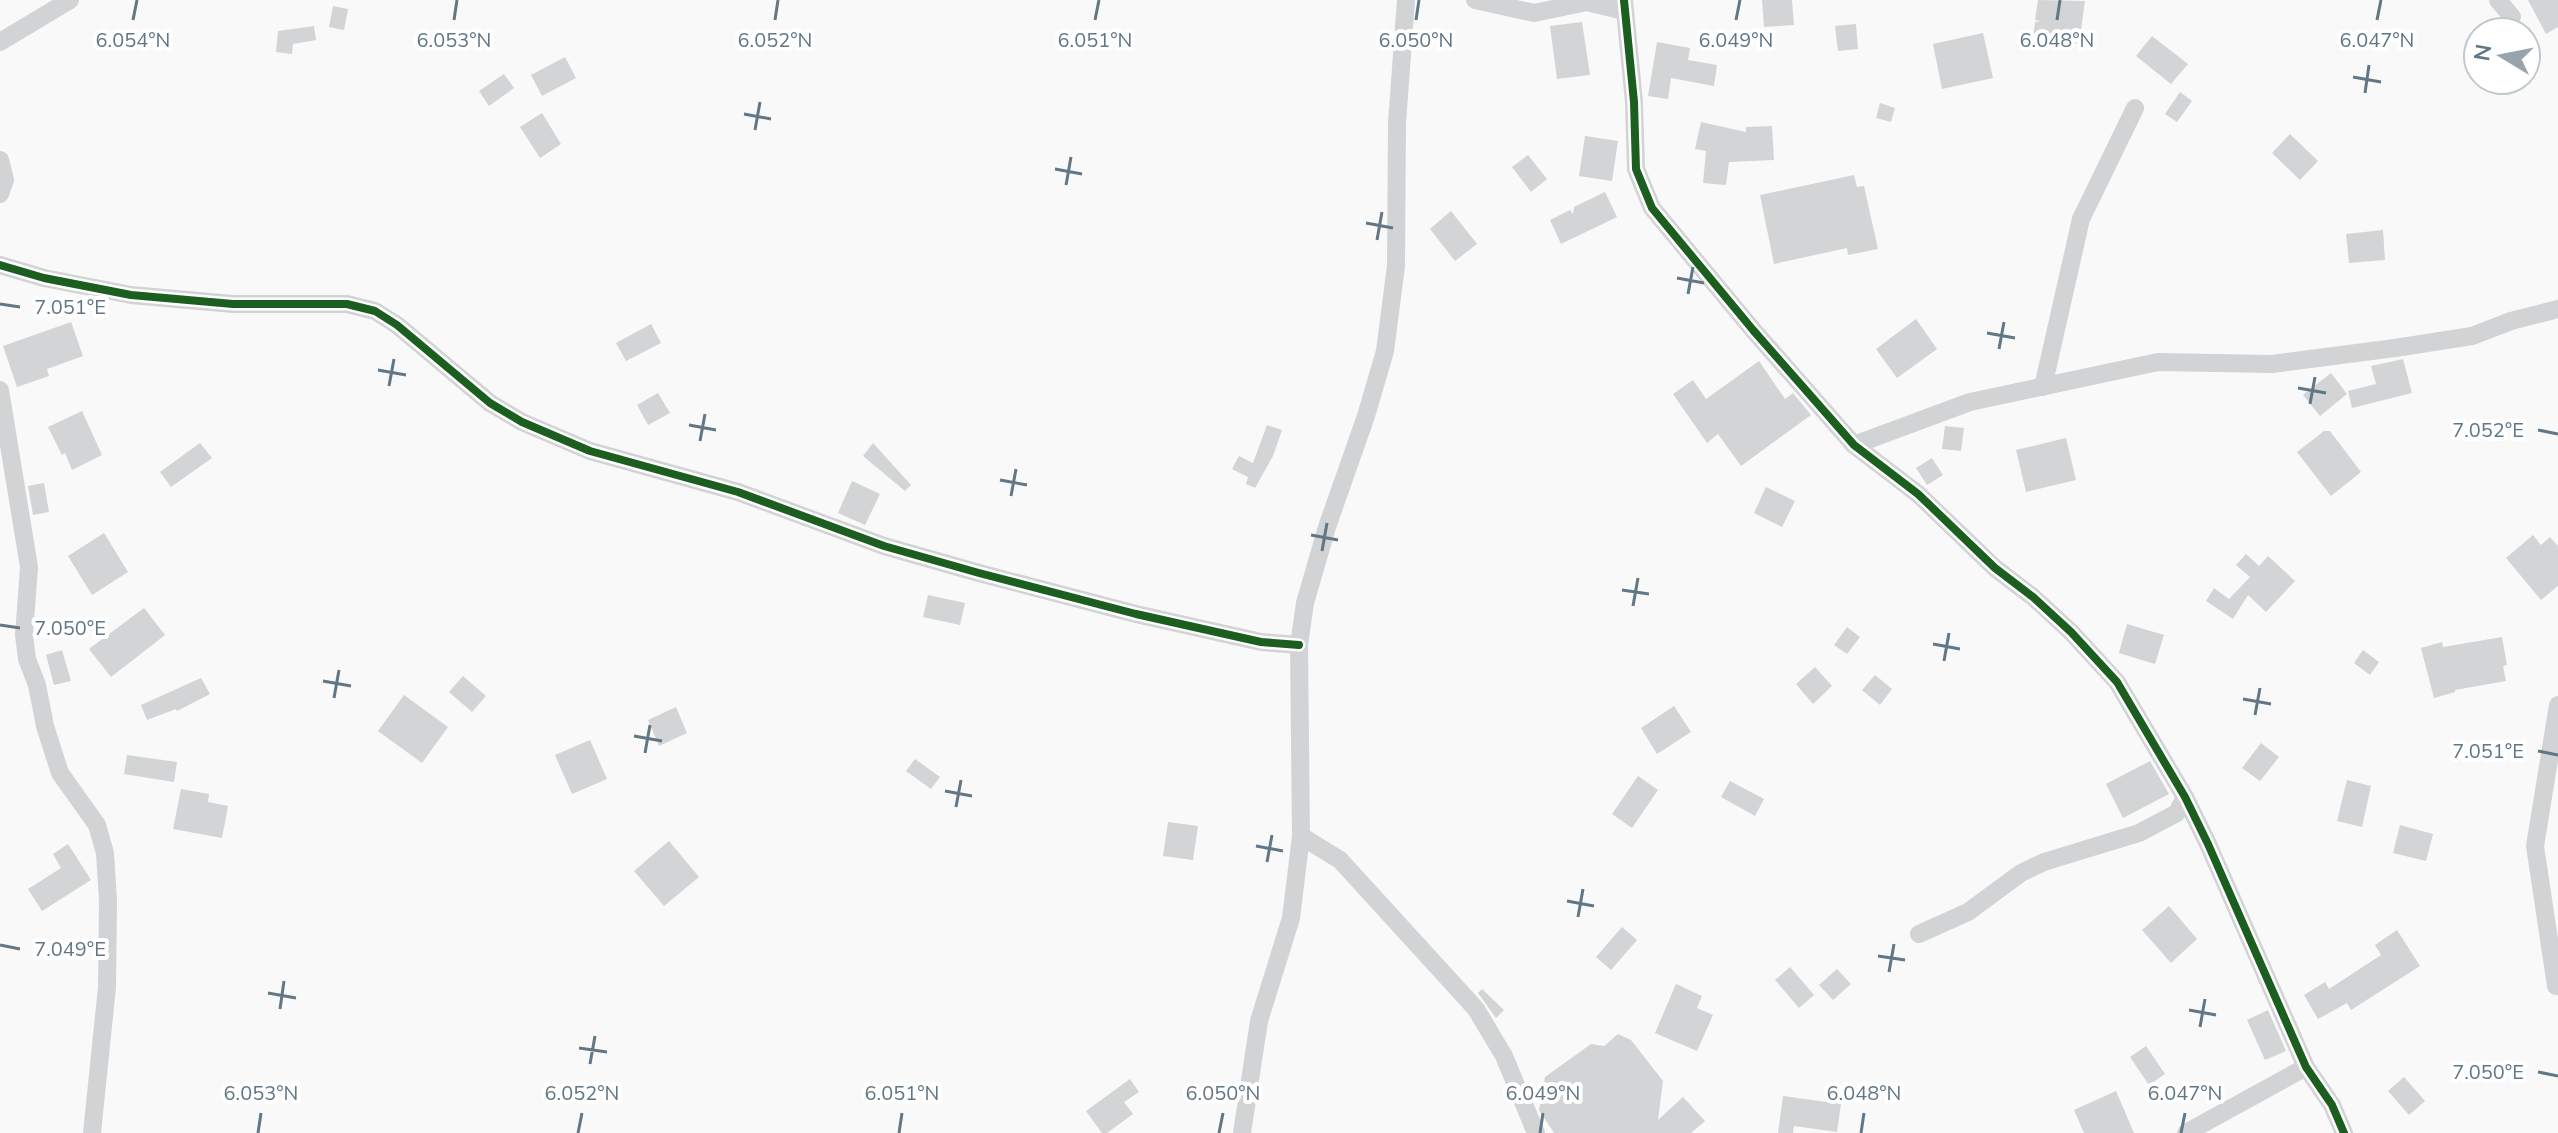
<svg xmlns="http://www.w3.org/2000/svg" width="2558" height="1133" font-family="'Nunito Sans',sans-serif">
<style>
.building{fill:#d2d4d5}
.lines{fill:none;stroke-linecap:round;stroke-linejoin:round}
.street{stroke:#d2d3d4;stroke-width:18}
.cycleway-casing{stroke:#fff;stroke-width:13}
.cycleway{stroke:#1b5e20;stroke-width:8}
.ticks{fill:none;stroke:#627785;stroke-width:3}
.ticks-label{font-size:20px;text-anchor:middle;fill:#627785;stroke:#fff;stroke-width:8;stroke-linejoin:round;paint-order:stroke}
</style>
<rect width="100%" height="100%" fill="#f9f9f9"/>
<g class="building">
<path d="M1762 0H1792L1794 25 1764 27Z"/>
<path d="M2038 0 2085 1 2079 44 2033 37 2035 22 2040 21 2035 20Z"/>
<path d="M2528 0H2558V27L2546 34Z"/>
<path d="M333 6 348 9 344 30 329 27Z"/>
<path d="M1582 22 1590 75 1557 79 1550 26Z"/>
<path d="M1856 24 1858 49 1838 51 1835 26Z"/>
<path d="M314 26 316 40 293 44 292 54 276 52 278 31Z"/>
<path d="M1983 33 1993 78 1942 89 1933 44Z"/>
<path d="M2152 36 2188 64 2171 84 2136 56Z"/>
<path d="M1657 42 1690 48 1688 60 1717 65 1714 86 1671 78 1668 99 1648 96Z"/>
<path d="M565 57 576 78 542 96 531 75Z"/>
<path d="M504 74 514 88 489 106 479 91Z"/>
<path d="M2180 92 2192 101 2177 122 2165 114Z"/>
<path d="M1880 103 1895 108 1891 122 1876 118Z"/>
<path d="M542 113 561 144 540 158 520 127Z"/>
<path d="M1701 122 1746 132V127L1772 126 1774 160 1729 162 1726 185 1703 183 1706 151 1695 149Z"/>
<path d="M2290 134 2318 161 2300 180 2272 153Z"/>
<path d="M1585 136 1618 141 1612 181 1579 176Z"/>
<path d="M1528 155 1547 179 1531 192 1512 167Z"/>
<path d="M1854 175 1857 187 1864 186 1878 249 1848 255 1847 248 1774 264 1760 195Z"/>
<path d="M1605 192 1617 217 1561 244 1550 220 1570 210 1573 214 1574 207Z"/>
<path d="M1451 211 1477 244 1455 261 1430 229Z"/>
<path d="M2383 230 2385 260 2349 263 2346 234Z"/>
<path d="M1916 319 1937 349 1897 378 1876 349Z"/>
<path d="M71 322 83 356 47 369 49 376 17 387 3 346Z"/>
<path d="M651 324 661 343 626 361 616 343Z"/>
<path d="M2403 359 2412 393 2352 408 2348 391 2376 384 2371 366Z"/>
<path d="M1759 361 1785 399 1793 393 1811 415 1741 466 1718 434 1707 443 1673 394 1693 380 1706 399Z"/>
<path d="M2331 373 2347 394 2320 416 2303 395Z"/>
<path d="M658 393 670 413 648 425 637 405Z"/>
<path d="M82 411 102 455 72 470 65 453 62 455 48 427Z"/>
<path d="M1267 425 1282 430 1273 456 1255 488 1246 484 1248 477 1232 469 1239 456 1253 463Z"/>
<path d="M1945 426 1964 428 1961 451 1942 449Z"/>
<path d="M2324 431H2330L2361 472 2331 496 2297 452Z"/>
<path d="M2066 438 2076 480 2026 492 2016 450Z"/>
<path d="M200 443 212 458 171 487 160 472Z"/>
<path d="M873 443 911 485 905 491 863 456Z"/>
<path d="M1932 458 1943 475 1927 485 1916 468Z"/>
<path d="M852 481 880 494 865 525 838 513Z"/>
<path d="M44 483 49 512 33 515 28 486Z"/>
<path d="M1766 487 1795 501 1782 527 1754 513Z"/>
<path d="M104 533 128 572 92 595 68 556Z"/>
<path d="M2533 535 2541 545 2550 537 2558 546V586L2541 600 2506 558Z"/>
<path d="M2246 554 2259 566 2268 556 2295 581 2266 612 2248 595 2233 619 2206 601 2214 588 2229 599 2250 577 2236 565Z"/>
<path d="M928 595 965 603 960 625 923 617Z"/>
<path d="M144 608 165 635 111 677 89 649Z"/>
<path d="M2127 624 2164 635 2155 664 2119 653Z"/>
<path d="M1847 627 1860 637 1847 654 1834 645Z"/>
<path d="M2502 637 2507 665 2503 666 2506 681 2455 690V692L2434 698 2421 648 2442 642 2443 647Z"/>
<path d="M62 650 71 681 54 685 46 655Z"/>
<path d="M2363 650 2379 662 2370 675 2354 663Z"/>
<path d="M1815 667 1832 686 1813 704 1796 684Z"/>
<path d="M1875 675 1892 689 1880 705 1862 690Z"/>
<path d="M463 676 486 696 472 712 449 692Z"/>
<path d="M201 678 210 694 177 711 176 709 147 720 141 705Z"/>
<path d="M404 695 448 727 422 763 378 731Z"/>
<path d="M1674 706 1691 732 1657 754 1641 728Z"/>
<path d="M676 707 687 733 659 746 648 720Z"/>
<path d="M590 740 607 779 572 794 555 755Z"/>
<path d="M2261 743 2279 757 2260 781 2242 768Z"/>
<path d="M127 755 177 762 174 782 124 774Z"/>
<path d="M915 759 940 777 931 789 906 771Z"/>
<path d="M2150 761 2169 794 2123 818 2106 784Z"/>
<path d="M1638 776 1658 790 1632 828 1612 814Z"/>
<path d="M2347 780 2371 786 2362 827 2337 821Z"/>
<path d="M1730 781 1764 799 1755 816 1721 797Z"/>
<path d="M181 789 209 794 208 802 228 806 222 838 173 829Z"/>
<path d="M1168 822 1198 826 1193 860 1163 856Z"/>
<path d="M2400 825 2433 834 2426 861 2393 853Z"/>
<path d="M669 841 699 877 664 906 634 871Z"/>
<path d="M68 844 91 880 42 911 28 889 61 868 53 854Z"/>
<path d="M2169 906 2197 939 2171 963 2142 930Z"/>
<path d="M1622 927 1637 940 1611 970 1596 957Z"/>
<path d="M2397 930 2420 966 2351 1010 2347 1003 2318 1019 2304 995 2325 982 2329 989 2381 955 2375 945Z"/>
<path d="M1790 967 1814 995 1799 1008 1775 980Z"/>
<path d="M1837 969 1851 984 1833 1000 1819 985Z"/>
<path d="M1676 984 1702 996 1697 1008 1713 1015 1697 1051 1655 1033Z"/>
<path d="M1482 989 1504 1010 1496 1018 1478 993Z"/>
<path d="M2268 1010 2286 1051 2265 1060 2247 1020Z"/>
<path d="M1618 1034 1631 1040 1663 1081 1658 1120 1683 1097 1705 1121 1691 1133H1554L1539 1110 1545 1077 1591 1044 1604 1046Z"/>
<path d="M2146 1046 2165 1074 2149 1085 2130 1057Z"/>
<path d="M2404 1077 2425 1101 2409 1115 2388 1091Z"/>
<path d="M1130 1079 1139 1092 1124 1102 1133 1114 1107 1133H1102L1086 1111Z"/>
<path d="M2116 1091 2134 1133H2084L2074 1110Z"/>
<path d="M1783 1096 1841 1104 1837 1132 1794 1126 1793 1133H1778Z"/>
</g>
<g class="lines">
<g class="street">
<path d="M1475 0 1534 13 1587 2 1624 11"/>
<path d="M1624 0 1634 102 1636 169 1652 208 1753 330 1854 445 1918 494 1995 568 2033 597 2071 632 2117 682 2185 797 2208 844 2306 1067 2332 1105 2344 1133"/>
<path d="M2498 0 2512 17"/>
<path d="M0 42 70 0"/>
<path d="M0 160 5 180 0 194"/>
<path d="M0 265 44 278 131 295 233 304H347L375 311 397 325 490 403 522 422 590 451 738 492 884 546 979 573 1136 614 1261 642 1299 645"/>
<path d="M2043 387 2081 219 2135 108"/>
<path d="M0 390 29 567 24 635 27 659 37 685 45 726 60 773 97 825 105 853 108 901 107 987 92 1133"/>
<path d="M1854 445 1970 402 2158 362 2272 364 2395 348 2472 336 2511 321 2558 309"/>
<path d="M1301 836 1340 860 1476 1009 1504 1056 1536 1133"/>
<path d="M1919 934 1968 912 2021 873 2044 862 2139 833 2177 813 2185 797"/>
<path d="M2556 986 2535 846 2558 705"/>
<path d="M1242 1133 1259 1021 1291 918 1301 836 1299 645 1305 603 1327 527 1366 416 1385 351 1396 266 1397 123 1406 0"/>
<path d="M2186 1133 2306 1067"/>
</g>
<defs>
<g id="cycleway">
<path d="M1624 0 1634 102 1636 169 1652 208 1753 330 1854 445 1918 494 1995 568 2033 597 2071 632 2117 682 2185 797 2208 844 2306 1067 2332 1105 2344 1133"/>
<path d="M0 265 44 278 131 295 233 304H347L375 311 397 325 490 403 522 422 590 451 738 492 884 546 979 573 1136 614 1261 642 1299 645"/>
</g>
</defs>
<use href="#cycleway" class="cycleway-casing"/>
<use href="#cycleway" class="cycleway"/>
</g>
<path class="ticks" d="M133 20 137 0M454 20 457 0M775 20 778 0M1095 20 1099 0M1416 20 1419 0M1736 20 1740 0M2057 20 2060 0M2377 20 2381 0M2353 77 2381 82M2365 93 2369 65M744 114 771 119M755 130 760 102M1055 169 1082 174M1066 185 1071 157M1366 223 1393 228M1377 240 1382 212M1677 278 1704 283M1688 294 1693 267M0 304 20 307M1987 333 2015 338M1999 349 2004 322M378 370 406 375M389 386 394 359M2298 388 2326 393M2310 404 2315 377M689 425 716 430M2538 430 2558 434M700 441 705 414M1000 480 1027 485M1011 496 1016 469M1311 535 1338 540M1322 551 1327 523M1622 590 1649 594M1633 606 1638 578M0 625 20 628M1933 644 1960 649M1944 661 1949 633M323 681 351 686M334 698 339 670M2243 699 2271 704M2255 715 2260 688M634 736 662 741M2538 751 2558 755M645 753 650 725M945 791 972 796M956 807 961 780M1256 846 1283 851M1267 862 1272 835M1567 901 1594 906M1578 917 1583 889M0 945 20 949M1878 956 1905 960M1889 972 1894 944M268 993 296 998M280 1009 284 981M2189 1010 2216 1015M2200 1027 2205 999M579 1048 607 1052M590 1064 595 1036M2538 1072 2558 1076M258 1133 261 1113M578 1133 582 1113M899 1133 902 1113M1219 1133 1223 1113M1540 1133 1543 1113M1861 1133 1864 1113M2181 1133 2185 1113"/>
<g class="ticks-label">
<text x="133" y="47">6.054°N</text>
<text x="454" y="47">6.053°N</text>
<text x="775" y="47">6.052°N</text>
<text x="1095" y="47">6.051°N</text>
<text x="1416" y="47">6.050°N</text>
<text x="1736" y="47">6.049°N</text>
<text x="2057" y="47">6.048°N</text>
<text x="2377" y="47">6.047°N</text>
<text x="70" y="314">7.051°E</text>
<text x="2488" y="437">7.052°E</text>
<text x="70" y="635">7.050°E</text>
<text x="2488" y="758">7.051°E</text>
<text x="70" y="956">7.049°E</text>
<text x="2488" y="1079">7.050°E</text>
<text x="261" y="1100">6.053°N</text>
<text x="582" y="1100">6.052°N</text>
<text x="902" y="1100">6.051°N</text>
<text x="1223" y="1100">6.050°N</text>
<text x="1543" y="1100">6.049°N</text>
<text x="1864" y="1100">6.048°N</text>
<text x="2185" y="1100">6.047°N</text>
</g>
<g transform="translate(2502 56) rotate(280)"><circle r="38" fill="#ffffff" stroke="#c0c9ce" stroke-width="2"/>
<path d="M0-6L14 30L0 20L-14 30Z" fill="#97a4ae"/>
<text y="-12" font-size="22" font-weight="bold" text-anchor="middle" fill="#627785">N</text>
</g>
</svg>
